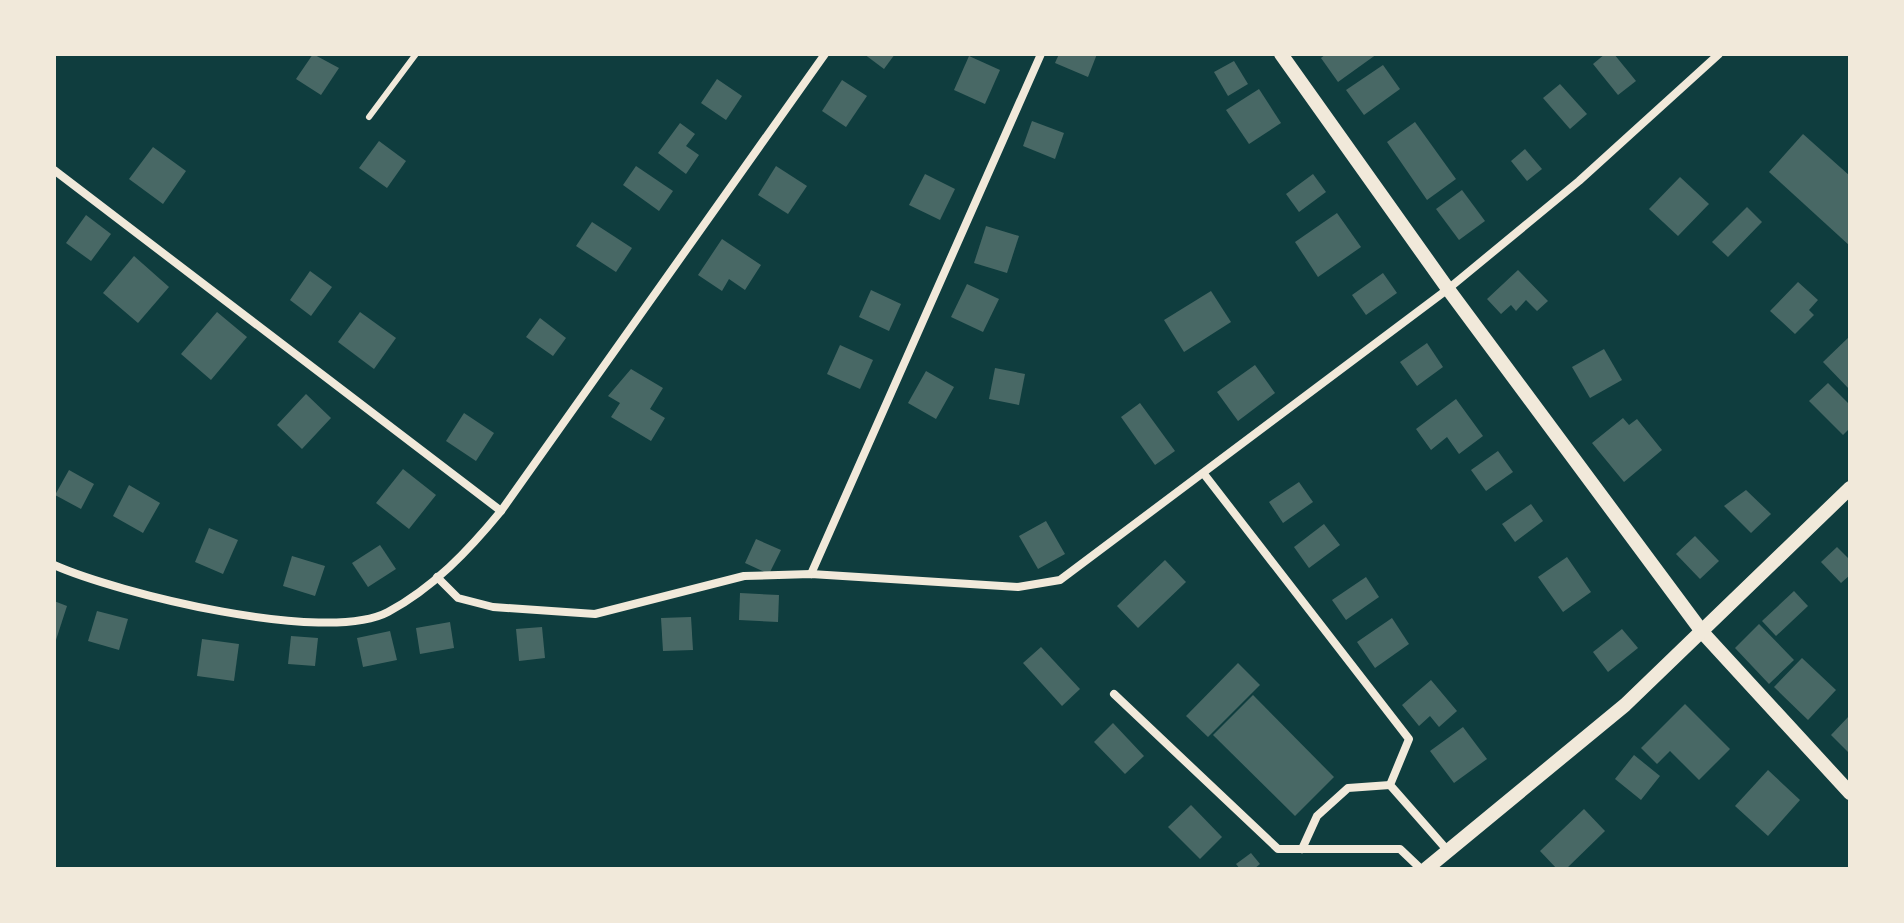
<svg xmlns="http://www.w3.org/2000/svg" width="1904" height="923" font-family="'DM Sans',sans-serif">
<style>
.building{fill:#486865}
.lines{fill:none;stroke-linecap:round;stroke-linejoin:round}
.service{stroke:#f1e9da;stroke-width:6}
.minor{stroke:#f1e9da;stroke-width:8}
.tertiary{stroke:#f1e9da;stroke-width:14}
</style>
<rect width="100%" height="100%" fill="#0f3d3e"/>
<g class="building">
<path d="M313 54 339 68 321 95 296 79Z"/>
<path d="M864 54H895L884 69Z"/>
<path d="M1059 54H1097L1088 77 1055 63Z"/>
<path d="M1326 54H1377L1338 82 1321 58Z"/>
<path d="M1605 54H1614L1636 81 1618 95 1593 64Z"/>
<path d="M969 56 1000 70 985 104 954 90Z"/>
<path d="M1234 61 1248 84 1228 96 1214 72Z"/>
<path d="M1383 65 1400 89 1364 115 1346 90Z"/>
<path d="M717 79 742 96 726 120 701 103Z"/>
<path d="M842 80 867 96 846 127 822 111Z"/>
<path d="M1560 84 1587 114 1570 129 1543 98Z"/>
<path d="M1259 89 1281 123 1249 144 1226 110Z"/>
<path d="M1032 121 1064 133 1055 159 1023 146Z"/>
<path d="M1415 122 1456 179 1427 200 1387 142Z"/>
<path d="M680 123 695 134 686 146 699 155 686 174 658 153Z"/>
<path d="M1803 134 1850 176V246L1769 172Z"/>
<path d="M379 141 406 161 387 188 359 168Z"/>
<path d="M153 147 186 171 163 204 129 179Z"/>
<path d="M1525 149 1542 169 1527 181 1511 161Z"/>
<path d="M636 166 673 191 659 211 623 185Z"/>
<path d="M776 166 807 186 788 214 758 195Z"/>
<path d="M925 174 955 189 940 220 909 205Z"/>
<path d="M1313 174 1326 192 1299 212 1286 194Z"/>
<path d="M1680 177 1709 204 1678 236 1649 209Z"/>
<path d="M1462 190 1485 221 1459 240 1436 209Z"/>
<path d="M1747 207 1762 222 1728 257 1712 242Z"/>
<path d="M1337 213 1361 247 1318 277 1295 242Z"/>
<path d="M86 215 111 234 91 261 66 243Z"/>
<path d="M592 222 632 248 616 272 576 246Z"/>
<path d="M986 226 1019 236 1007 273 974 263Z"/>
<path d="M722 239 761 265 745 290 729 279 722 291 698 275Z"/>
<path d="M134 256 169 287 138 323 103 293Z"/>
<path d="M1518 270 1548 301 1537 311 1526 300 1516 311 1511 305 1501 314 1487 299Z"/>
<path d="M310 271 332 287 311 316 290 300Z"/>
<path d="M1383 273 1397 293 1366 315 1352 295Z"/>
<path d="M1798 282 1818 300 1809 310 1814 315 1795 334 1770 311Z"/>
<path d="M967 284 999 299 983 332 951 317Z"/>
<path d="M871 290 901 304 889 331 859 317Z"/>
<path d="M1211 291 1231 322 1184 352 1164 320Z"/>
<path d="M217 312 247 337 211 380 181 354Z"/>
<path d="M360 312 396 338 374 369 338 342Z"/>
<path d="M540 318 566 338 553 356 526 337Z"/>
<path d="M1850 336V390L1823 362Z"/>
<path d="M1427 343 1443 367 1417 386 1400 362Z"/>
<path d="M840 345 873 360 860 389 827 374Z"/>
<path d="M1604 349 1622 380 1590 398 1572 367Z"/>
<path d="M1255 365 1275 393 1238 421 1217 392Z"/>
<path d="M995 368 1025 374 1019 405 989 399Z"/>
<path d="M631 369 663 388 650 409 665 418 651 441 611 417 620 403 608 396Z"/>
<path d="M926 371 954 387 936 419 908 403Z"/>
<path d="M1828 383 1850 405V428L1843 435 1809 401Z"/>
<path d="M306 394 331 418 302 449 277 425Z"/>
<path d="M1456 399 1483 436 1459 454 1447 437 1431 450 1416 429Z"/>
<path d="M1140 403 1175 451 1155 465 1121 417Z"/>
<path d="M464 413 494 433 476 461 446 441Z"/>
<path d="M1623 418 1629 425 1637 419 1662 450 1624 482 1592 443Z"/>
<path d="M1498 451 1513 472 1486 491 1471 470Z"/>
<path d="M403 469 436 495 409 529 376 503Z"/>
<path d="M69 470 94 484 81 509 55 495Z"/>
<path d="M1299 482 1313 502 1283 523 1269 502Z"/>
<path d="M129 485 160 503 143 533 113 516Z"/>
<path d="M1746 490 1771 514 1751 533 1724 506Z"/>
<path d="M1531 504 1543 521 1515 542 1502 524Z"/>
<path d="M1046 521 1065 554 1038 569 1019 536Z"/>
<path d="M1324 524 1340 545 1309 568 1294 547Z"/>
<path d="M209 528 238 540 223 574 195 562Z"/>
<path d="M1695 536 1719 561 1700 579 1676 554Z"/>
<path d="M756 539 781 550 769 574 745 563Z"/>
<path d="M380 545 396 569 368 587 352 563Z"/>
<path d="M1837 547 1850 560V575L1841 583 1821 562Z"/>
<path d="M292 556 325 566 315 596 283 586Z"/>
<path d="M1567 557 1591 592 1563 612 1538 577Z"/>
<path d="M1165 560 1186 582 1138 628 1117 606Z"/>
<path d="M1366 577 1379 597 1346 620 1332 600Z"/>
<path d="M1794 591 1808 606 1776 636 1762 621Z"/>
<path d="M740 593 779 595 778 622 739 620Z"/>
<path d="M54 601 67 606 55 643H54Z"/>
<path d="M97 611 128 619 119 650 88 641Z"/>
<path d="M691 617 693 650 663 651 661 618Z"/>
<path d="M1392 618 1409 644 1375 668 1357 642Z"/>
<path d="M450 622 454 648 420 654 416 628Z"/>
<path d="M1759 624 1794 660 1769 684 1735 648Z"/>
<path d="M542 627 545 658 519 661 516 629Z"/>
<path d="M1622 629 1638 648 1608 672 1593 652Z"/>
<path d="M390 631 397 660 363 667 357 638Z"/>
<path d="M291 636 318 638 315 666 288 664Z"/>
<path d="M202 639 239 644 234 681 197 676Z"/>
<path d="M1041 647 1080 689 1062 706 1023 663Z"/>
<path d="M1802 658 1836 690 1808 720 1774 687Z"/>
<path d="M1238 663 1260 685 1208 737 1186 716Z"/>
<path d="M1431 680 1457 711 1439 727 1430 716 1419 726 1402 705Z"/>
<path d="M1253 695 1334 777 1295 816 1213 735Z"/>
<path d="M1685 704 1730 749 1699 780 1670 751 1657 764 1641 748Z"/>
<path d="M1850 715V754L1831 735Z"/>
<path d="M1113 723 1144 756 1125 774 1094 742Z"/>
<path d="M1463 727 1487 759 1454 783 1430 751Z"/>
<path d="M1634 755 1660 776 1641 800 1615 779Z"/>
<path d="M1768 770 1800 800 1768 836 1735 806Z"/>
<path d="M1191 805 1222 837 1200 859 1168 827Z"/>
<path d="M1584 809 1605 831 1566 869H1557L1540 851Z"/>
<path d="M1251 853 1260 864 1254 869H1240L1236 864Z"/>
</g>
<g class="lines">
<path class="service" d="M369 117 416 54"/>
<g class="minor">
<path d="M54 170 501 511"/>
<path d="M1204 474 1409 739 1390 785 1448 851"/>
<path d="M54 565C117 593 326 645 388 612 433 588 469 550 501 511L825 54"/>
<path d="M811 574 1041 54"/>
<path d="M437 577 458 598 493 607 595 614 744 576 811 574 1018 587 1060 580 1448 289 1579 181 1719 54"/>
<path d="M1114 694 1278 849H1400L1421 869"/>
<path d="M1302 849 1317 816 1348 788 1390 785"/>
</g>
<g class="tertiary">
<path d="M1281 54 1448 289 1703 633 1850 793"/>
<path d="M1426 869 1625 705 1850 488"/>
</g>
</g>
<rect width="1904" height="923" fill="none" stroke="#f1e9da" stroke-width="112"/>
</svg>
